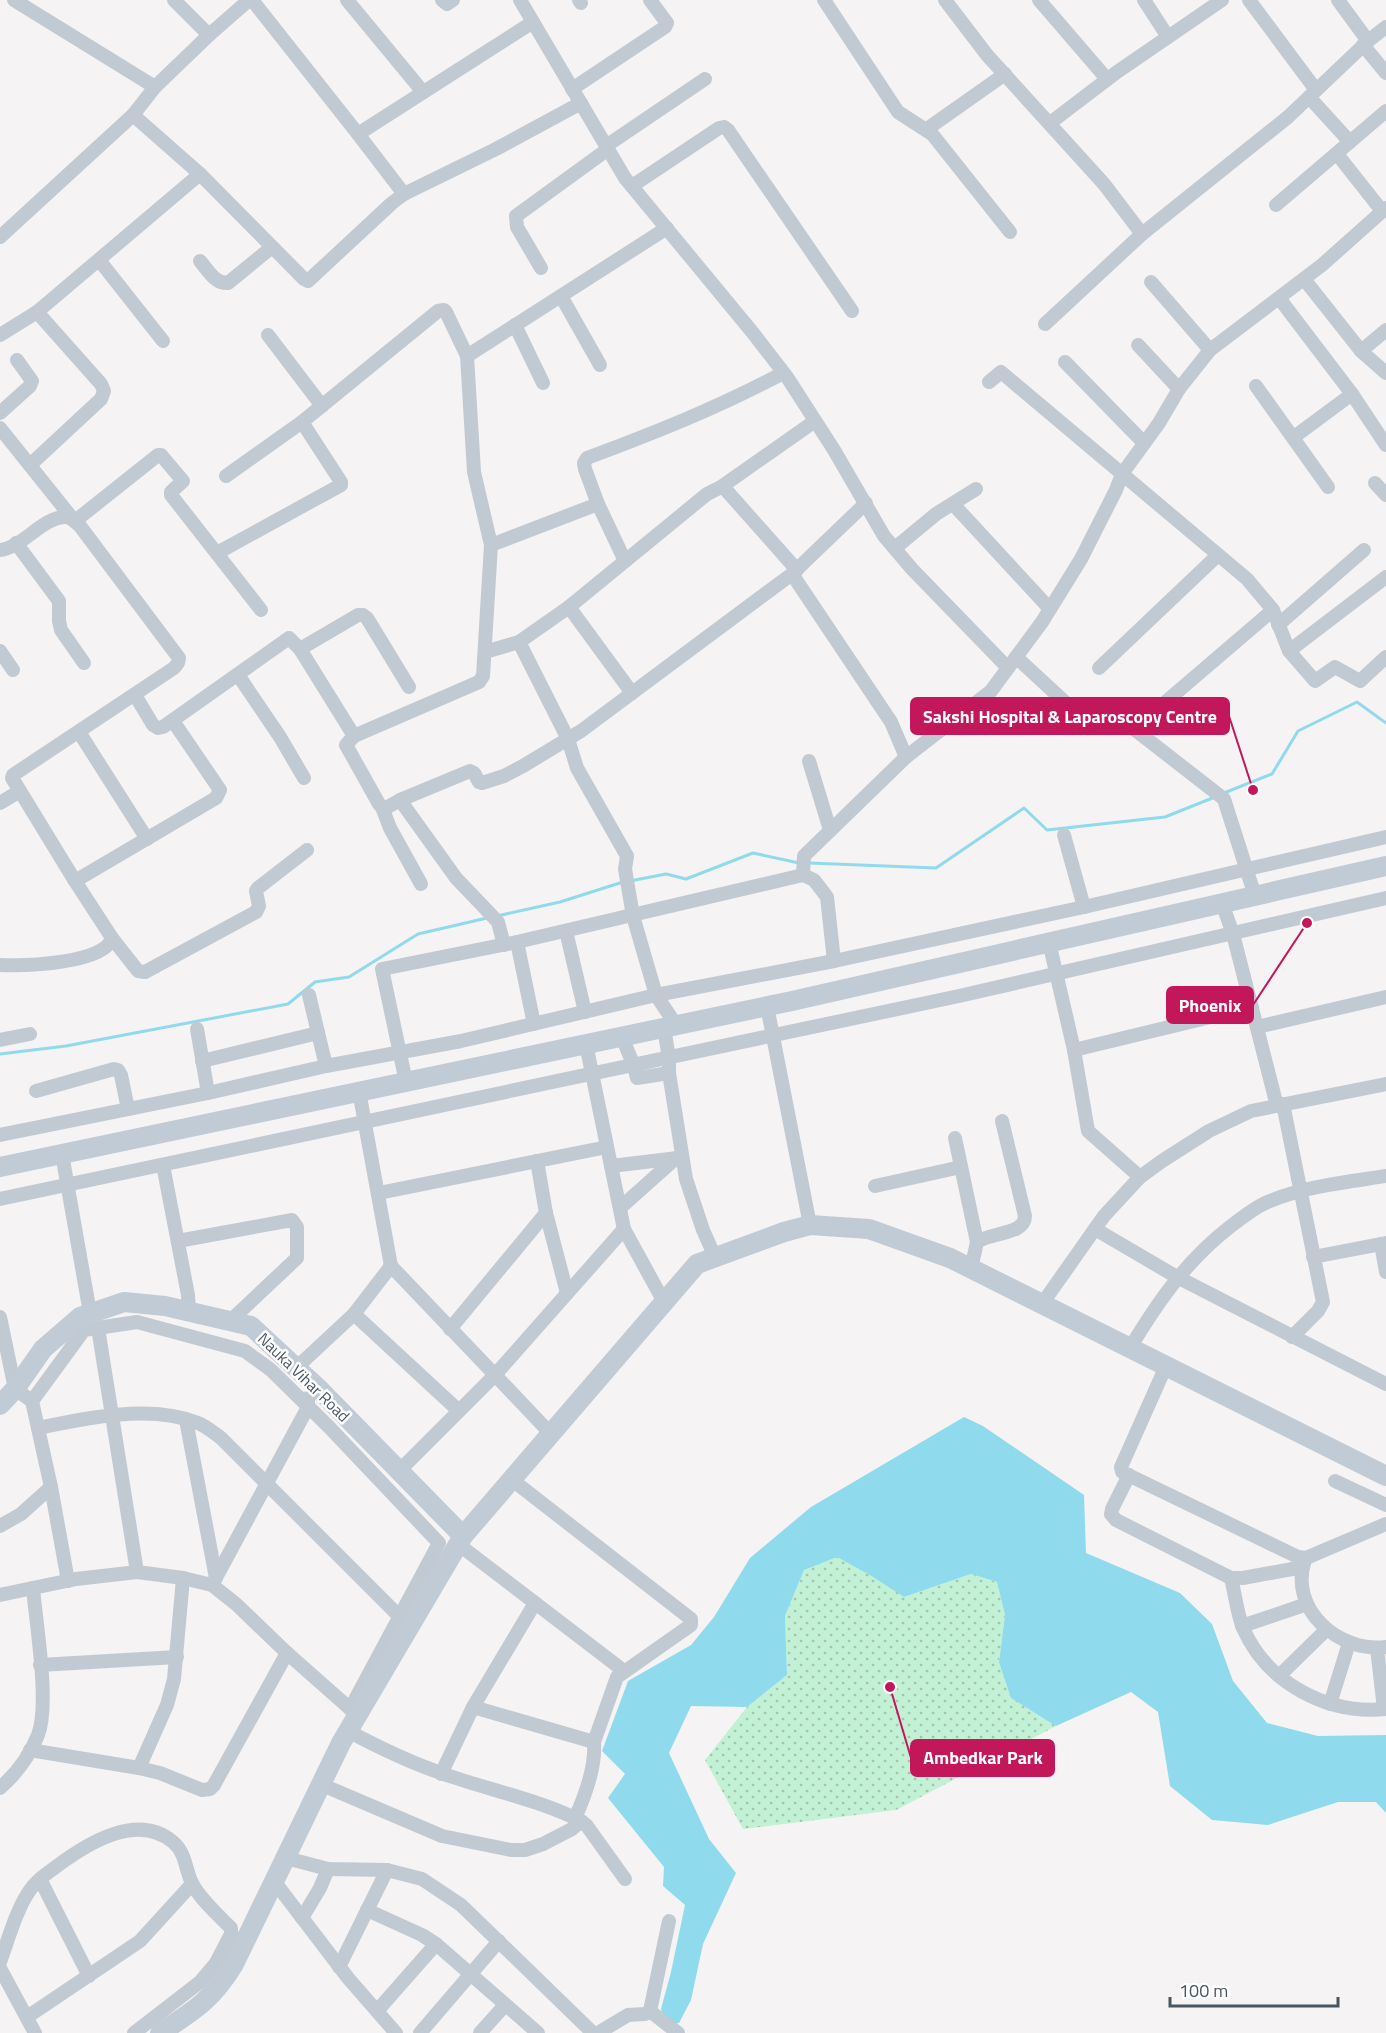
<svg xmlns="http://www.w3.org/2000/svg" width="1386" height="2033" font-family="'Titillium Web',sans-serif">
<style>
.park{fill:url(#park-dots)}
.water{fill:#90daee}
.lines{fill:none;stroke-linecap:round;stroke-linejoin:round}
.stream{stroke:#90daee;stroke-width:3}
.street{stroke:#c1cad2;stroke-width:14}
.secondary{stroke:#c1cbd6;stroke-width:20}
.labels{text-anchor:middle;stroke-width:5;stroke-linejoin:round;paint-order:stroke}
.street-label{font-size:16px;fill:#4a5661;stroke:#fff}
.leader{fill:none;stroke:#c2185b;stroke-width:2}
.callout-dot{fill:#c2185b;stroke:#fff;stroke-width:2}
.callout{fill:#c2185b;stroke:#c2185b;stroke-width:2}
.callout-label{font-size:18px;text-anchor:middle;font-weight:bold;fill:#fff}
</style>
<defs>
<pattern id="park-dots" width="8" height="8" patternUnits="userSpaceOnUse" patternTransform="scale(1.5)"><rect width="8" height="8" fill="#c3f1d5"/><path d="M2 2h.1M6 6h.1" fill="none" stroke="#a0c6b0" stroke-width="1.8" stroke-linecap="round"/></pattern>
</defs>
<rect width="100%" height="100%" fill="#f5f3f3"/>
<path class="park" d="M837 1557 879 1575 904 1597 971 1574 997 1582 1005 1615 999 1662 1049 1721 1056 1726 896 1810 743 1829 705 1760 747 1707 787 1675 785 1616 804 1570 819 1559Z"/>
<path class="water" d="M964 1417 983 1426 1084 1495 1086 1553 1180 1593 1212 1624 1233 1681 1267 1723 1318 1736 1386 1735V1813L1376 1802H1338L1268 1825 1212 1820 1170 1786 1158 1712 1131 1692 1056 1726 1011 1698 999 1662 1005 1615 997 1582 971 1574 904 1597 870 1575 837 1557 804 1570 785 1616 787 1675 747 1707 691 1706 669 1753 709 1839 736 1873 703 1944 691 2000 679 2023H666L661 2009 671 1972 685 1905 663 1886 664 1867 608 1798 625 1774 602 1751 628 1681 691 1645 714 1617 750 1558 811 1507Z"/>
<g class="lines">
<g class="stream">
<path d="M1224 793 1272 774 1298 731 1357 702 1386 723"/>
<path d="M809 863 936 868 1024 808 1047 830 1165 817 1215 797"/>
<path d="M630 881 666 874 686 879 753 853 799 863"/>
<path d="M497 916 560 902 623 882"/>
<path d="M0 1054 66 1046 288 1004 315 982 349 977 418 934 487 918"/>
</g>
<g class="street">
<path d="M14 0 155 87"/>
<path d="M174 0 209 35 249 0"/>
<path d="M252 0 358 134 533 22"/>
<path d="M347 0 423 92"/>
<path d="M442 0 447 4 453 0"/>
<path d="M520 0 625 178 753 333 787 377 834 450 884 536 912 569 1008 668"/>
<path d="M579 0 581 3"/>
<path d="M824 0 898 112 932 134 1010 232"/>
<path d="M945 0 987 55 1104 184 1142 234 1288 117 1368 41 1386 27"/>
<path d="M1039 0 1107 79"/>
<path d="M1144 0 1168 37"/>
<path d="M1249 0 1316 90"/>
<path d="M1338 0 1368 41"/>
<path d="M1363 45 1386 73"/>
<path d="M572 89 665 27 667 23 650 0"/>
<path d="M1309 97 1350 142"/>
<path d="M133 115 155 87 209 35"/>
<path d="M1050 123 1117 72 1222 0"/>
<path d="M927 129 1005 74"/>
<path d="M358 134 404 194"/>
<path d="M606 146 705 79"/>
<path d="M1337 154 1382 211"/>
<path d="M632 186 719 128 724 127 728 130 852 311"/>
<path d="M1276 205 1386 111"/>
<path d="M0 237 133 115 200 174 304 279 308 281 392 203 404 194 496 149 581 103"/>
<path d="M99 260 163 341"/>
<path d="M200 261C208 270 215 284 228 283L272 247"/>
<path d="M541 268 517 227 516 216 608 149"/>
<path d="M1304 279 1361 351"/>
<path d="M1151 282 1210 350"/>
<path d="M561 296 600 365"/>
<path d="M1279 298 1352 394 1386 445"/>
<path d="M1045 324 1142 234"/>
<path d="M515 325 543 383"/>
<path d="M1386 330 1361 351 1386 373"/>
<path d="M0 335 37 312 200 174"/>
<path d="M268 335 322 406"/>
<path d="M1138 345 1179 389"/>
<path d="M1065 362 1144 443"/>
<path d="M989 382 1001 372 1247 579 1273 610 1289 651 1315 681 1335 667 1360 681 1386 657"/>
<path d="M1256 386 1328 487"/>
<path d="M0 413 30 386 32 381 17 360"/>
<path d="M0 428 72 518"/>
<path d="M1294 437 1352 394"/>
<path d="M30 465 101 399 104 391 101 384 37 312"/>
<path d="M226 476 302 422 438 311 444 310 446 312 467 356"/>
<path d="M1375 483 1386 495"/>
<path d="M721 487 815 421"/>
<path d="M598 504 625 561"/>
<path d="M953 504 1050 609"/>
<path d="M75 521 158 455H161L183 481 171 492V495L261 610"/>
<path d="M16 543 59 601V621L61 630 84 663"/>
<path d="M491 545 598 504 585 469 584 463 587 458C654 433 720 407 783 373"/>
<path d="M895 548 936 514 976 489"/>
<path d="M0 550C22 548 42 518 64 517 71 516 75 522 80 526L179 658 178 663 174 668 13 775 12 778 20 791 0 803"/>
<path d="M217 553 341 485V482L302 422"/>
<path d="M792 574 891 722 906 757"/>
<path d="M569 607 707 494 721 487 726 490 797 570"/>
<path d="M1278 625 1364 550"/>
<path d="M519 642 568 739 577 768 627 856 625 869 633 916 656 995 676 1025"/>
<path d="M300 649 354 736 346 745 379 804 382 807 386 808 400 800 456 878 498 922 504 945"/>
<path d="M0 651 13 670"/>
<path d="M1289 651 1386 577"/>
<path d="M485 652 519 642 569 607 632 693"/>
<path d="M1016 657 1068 705"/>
<path d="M1099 668 1218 555"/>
<path d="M238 675 280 737 304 778"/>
<path d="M135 695 153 725 158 728 163 727 289 638 300 649 358 615H363L367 618 409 687"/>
<path d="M79 732 147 839"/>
<path d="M354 736 479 682 483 676 491 545 474 472 467 356 667 228"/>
<path d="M809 761 830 830"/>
<path d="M400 800 470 771 474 773 479 782 482 783 504 776 523 766 581 731 792 574 866 503"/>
<path d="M382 807 390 828 421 884"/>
<path d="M1064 835 1084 907"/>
<path d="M803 875 814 880 827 897 834 961"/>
<path d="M75 881 216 798 220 790 173 721"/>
<path d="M1255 896 1224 799 1134 729 1273 610"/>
<path d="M1222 903 1233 934 1277 1106"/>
<path d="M566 931 585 1012"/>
<path d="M112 938 138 971 145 972 256 912 259 906 256 891 258 888 307 850"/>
<path d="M517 942 534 1024"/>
<path d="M1049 942 1074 1050 1088 1131 1140 1177"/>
<path d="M0 965C23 966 105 964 112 938L75 881 20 791"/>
<path d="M309 995 326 1066"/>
<path d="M767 1006 810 1225"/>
<path d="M1257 1027 1386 997"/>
<path d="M197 1029 208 1093"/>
<path d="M622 1037 634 1066 637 1078 669 1073V1058L664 1028"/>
<path d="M0 1040 30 1034"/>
<path d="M586 1044 624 1229 664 1302"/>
<path d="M1074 1050 1252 1007"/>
<path d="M202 1061 318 1033"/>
<path d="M669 1073 686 1179 703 1230 715 1257"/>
<path d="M406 1082 382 969 517 942 803 875 804 856 906 757 991 691 1042 622 1081 559 1116 490 1122 474 1159 423 1179 389 1210 350 1322 265 1386 208"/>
<path d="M36 1091 114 1069 118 1070 121 1075 128 1109"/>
<path d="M359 1091 391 1266 495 1375 624 1229"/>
<path d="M1283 1104 1323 1302 1318 1311 1292 1337"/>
<path d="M0 1135 208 1093 326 1066 461 1041 656 995 834 961 1084 907 1386 837"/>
<path d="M955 1138 977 1242"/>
<path d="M62 1154 90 1313"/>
<path d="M537 1161 546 1213 567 1293"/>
<path d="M163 1165 188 1295 189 1311"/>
<path d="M611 1166 678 1158"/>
<path d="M875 1186 961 1167"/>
<path d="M379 1193 607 1147"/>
<path d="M0 1199 959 996 1386 898"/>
<path d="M620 1208 676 1158"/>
<path d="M1095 1229 1177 1277 1386 1384"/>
<path d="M178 1241 292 1220 297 1227V1258L230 1321"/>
<path d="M1381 1244 1386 1272"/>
<path d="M1313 1257 1386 1243"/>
<path d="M971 1269 977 1242C991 1232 1025 1235 1025 1216L1002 1121"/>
<path d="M1042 1304 1104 1216 1140 1177 1162 1161 1209 1131 1251 1111 1386 1084"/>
<path d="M354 1314 459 1411"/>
<path d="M0 1317 15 1389 32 1401"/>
<path d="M98 1328 137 1572"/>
<path d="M450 1329 546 1213"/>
<path d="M1130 1348C1159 1300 1187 1260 1231 1226 1243 1217 1256 1206 1270 1201 1307 1186 1347 1182 1386 1176"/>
<path d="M1166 1366 1121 1467 1122 1472 1298 1557 1306 1558 1386 1524"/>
<path d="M296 1368 354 1314 391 1266"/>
<path d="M186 1420 216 1578"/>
<path d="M38 1428C86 1418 150 1404 198 1423 206 1426 214 1433 221 1438L406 1623"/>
<path d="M399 1471 495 1375 551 1434"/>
<path d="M1129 1475 1112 1509 1111 1514 1116 1520 1231 1578H1243L1303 1567"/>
<path d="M511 1479 691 1619V1625L617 1677 594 1742C596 1767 585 1796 575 1818"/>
<path d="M1335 1481 1386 1505"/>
<path d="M0 1526 21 1514 51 1487"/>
<path d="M458 1544 624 1671"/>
<path d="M1305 1560C1288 1609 1339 1653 1386 1647"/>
<path d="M1231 1578C1235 1594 1237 1613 1243 1628 1267 1683 1327 1715 1386 1709"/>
<path d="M68 1581 51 1487 32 1401 84 1330 137 1322 245 1351 271 1370 329 1427 439 1543 350 1709"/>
<path d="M212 1585 308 1407V1398"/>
<path d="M0 1595 76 1579 137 1572 183 1578 212 1585 236 1604 287 1653 356 1714"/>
<path d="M1242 1626 1307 1604"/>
<path d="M1377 1648 1384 1709"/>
<path d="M40 1665 177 1657"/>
<path d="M1279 1676 1326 1630"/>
<path d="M1330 1704 1349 1643"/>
<path d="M473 1707 594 1742"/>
<path d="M348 1731C378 1747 409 1762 441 1773 488 1790 537 1799 581 1821L587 1826 625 1879"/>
<path d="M30 1750 139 1768 160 1773 202 1790 210 1789 214 1785 287 1653"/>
<path d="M139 1768 167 1705 174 1679 183 1578"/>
<path d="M441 1774 473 1707 535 1603"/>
<path d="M320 1784 442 1836 511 1850H525L543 1844 572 1829 581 1821"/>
<path d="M0 1788C16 1774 30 1755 38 1735 50 1704 36 1624 33 1588"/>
<path d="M286 1858 328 1869 387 1870 422 1879 461 1905 593 2033"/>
<path d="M40 1879 89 1976"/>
<path d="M274 1881 348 1978 396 2033"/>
<path d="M367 1910 422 1935 436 1944 538 2033"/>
<path d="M302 1918 320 1888 328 1869"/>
<path d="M0 1962C8 1940 17 1908 30 1890 37 1879 48 1873 57 1866 88 1843 138 1812 173 1842 186 1853 185 1869 192 1883 199 1898 219 1916 231 1928V1934L216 1963 200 1982 134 2033"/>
<path d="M339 1967 387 1870"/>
<path d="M0 1968 35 2033"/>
<path d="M377 2011 436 1944"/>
<path d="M650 2011 678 2033"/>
<path d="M27 2017 140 1941 192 1884"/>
<path d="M420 2033 499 1941"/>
<path d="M480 2033 505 2005"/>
<path d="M598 2033 628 2015 645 2014 650 2011 669 1921"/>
</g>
<g class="secondary">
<path d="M0 1167 792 1001 1386 866"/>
<path d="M0 1405 15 1389 43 1349 80 1317 124 1302 165 1306 251 1326 318 1388 463 1536"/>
<path d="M160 2033C195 2010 212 2000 234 1964L341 1743 463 1536 697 1264 784 1232 810 1225 869 1229 950 1258 1386 1476"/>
</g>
</g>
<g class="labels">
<g class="street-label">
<text transform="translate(304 1377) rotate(44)" y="6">Nauka Vihar Road</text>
</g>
</g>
<path class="leader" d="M1253 790L1229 716M1307 923L1253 1005M890 1687L911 1758"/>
<g class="callout-dot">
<circle cx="1253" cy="790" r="6"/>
<circle cx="1307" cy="923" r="6"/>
<circle cx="890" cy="1687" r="6"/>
</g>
<g class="callout">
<rect x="911" y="698" width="318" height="36" rx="6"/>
<rect x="1167" y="987" width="86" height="36" rx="6"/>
<rect x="911" y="1740" width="143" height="36" rx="6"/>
</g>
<g class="callout-label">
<text x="1070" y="723">Sakshi Hospital &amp; Laparoscopy Centre</text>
<text x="1210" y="1012">Phoenix</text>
<text x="983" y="1764">Ambedkar Park</text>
</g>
<path d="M1170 1997v9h168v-9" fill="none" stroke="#4a5661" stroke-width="3"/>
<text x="1179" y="1997" font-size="18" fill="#4a5661" stroke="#ffffff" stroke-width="4.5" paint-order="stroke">100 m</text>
</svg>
